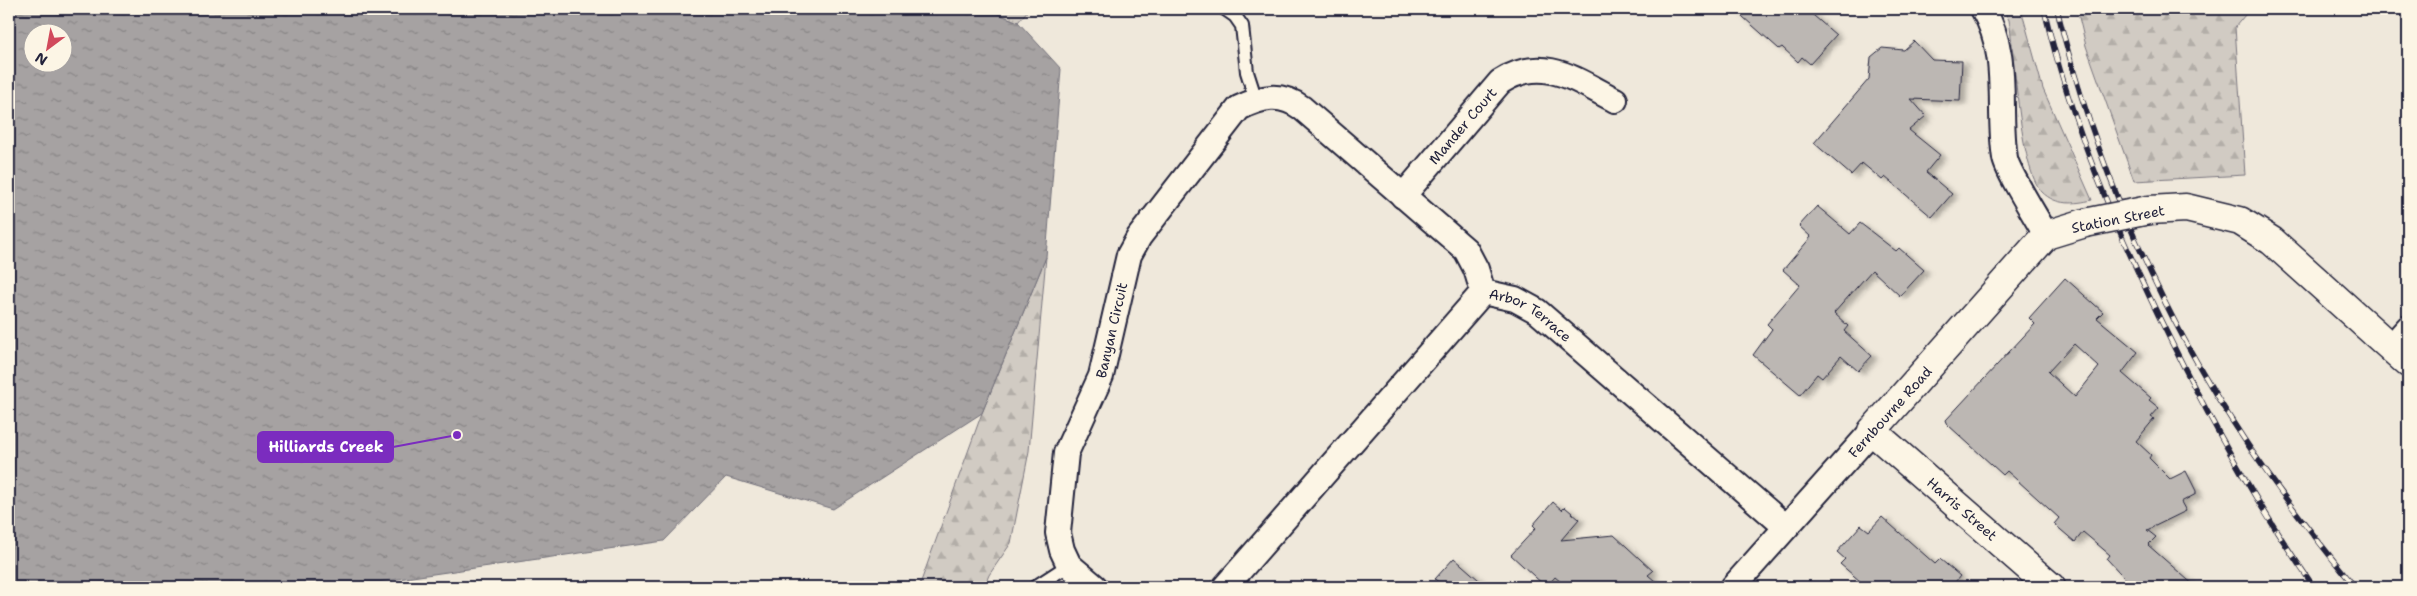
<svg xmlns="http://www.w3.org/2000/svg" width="2417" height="596" font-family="'Shantell Sans',sans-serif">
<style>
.grass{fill:url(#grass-tufts);stroke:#7a767f}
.forest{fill:url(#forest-firs);stroke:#7a767f}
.water{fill:url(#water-ripples);stroke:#716f79;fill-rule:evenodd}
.building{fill:#bcb7b3;stroke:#22223b;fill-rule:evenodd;filter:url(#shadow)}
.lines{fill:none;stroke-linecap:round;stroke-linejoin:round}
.service-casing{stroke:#22223b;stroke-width:16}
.minor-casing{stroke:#22223b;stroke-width:28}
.tertiary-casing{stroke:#22223b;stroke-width:31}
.service{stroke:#fcf5e5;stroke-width:12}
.minor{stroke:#fcf5e5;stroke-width:24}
.tertiary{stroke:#fcf5e5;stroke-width:28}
.rail-casing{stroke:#22223b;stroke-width:5.5}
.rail{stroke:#fcf5e5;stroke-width:4;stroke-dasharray:11;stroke-linecap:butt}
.tertiary-bridge-casing{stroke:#22223b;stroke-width:31;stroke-linecap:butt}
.tertiary-bridge{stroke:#fcf5e5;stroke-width:28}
.labels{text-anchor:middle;stroke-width:4;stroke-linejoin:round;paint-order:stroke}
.street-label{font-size:14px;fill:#22223b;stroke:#fcf5e5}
.leader{fill:none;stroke:#7b2cbf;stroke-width:2}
.callout-dot{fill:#7b2cbf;stroke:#fcf5e5;stroke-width:2}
.callout{fill:#7b2cbf;stroke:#7b2cbf;stroke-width:2}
.callout-label{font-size:15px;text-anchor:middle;font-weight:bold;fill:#fff}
</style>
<defs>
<pattern id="grass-tufts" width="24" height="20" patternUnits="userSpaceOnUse" patternTransform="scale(1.25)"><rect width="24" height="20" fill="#d1cbc3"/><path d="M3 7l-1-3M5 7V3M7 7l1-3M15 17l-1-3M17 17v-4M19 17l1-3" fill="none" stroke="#b3aea8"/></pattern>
<pattern id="forest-firs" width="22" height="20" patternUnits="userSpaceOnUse" patternTransform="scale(1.25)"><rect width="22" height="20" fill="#d1cbc3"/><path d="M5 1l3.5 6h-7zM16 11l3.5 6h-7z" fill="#b3aea8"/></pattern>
<pattern id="water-ripples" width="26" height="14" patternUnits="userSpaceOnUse" patternTransform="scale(1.25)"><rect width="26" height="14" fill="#a6a2a2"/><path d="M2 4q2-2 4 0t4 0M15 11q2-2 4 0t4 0" fill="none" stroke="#878485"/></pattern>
<filter id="shadow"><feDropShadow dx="5.5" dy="3" stdDeviation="2.5" flood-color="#0004"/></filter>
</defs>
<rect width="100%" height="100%" fill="#efe8db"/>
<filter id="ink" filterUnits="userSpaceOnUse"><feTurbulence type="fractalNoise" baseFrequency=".02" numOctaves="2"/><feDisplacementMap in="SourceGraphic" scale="10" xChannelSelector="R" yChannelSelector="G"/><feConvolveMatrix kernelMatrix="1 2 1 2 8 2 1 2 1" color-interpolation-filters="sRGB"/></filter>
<g filter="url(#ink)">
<path class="grass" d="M986 9H1029L1018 22Z"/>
<g class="forest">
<path d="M2003 9H2021L2043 89 2092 200C2075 204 2056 206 2042 192 2019 168 2015 57 2009 20Z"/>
<path d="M2077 9H2250L2235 27 2245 175 2134 181 2086 46Z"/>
<path d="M1046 257 1029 451 1011 543 989 575 984 587H919L982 413Z"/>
</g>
<path class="water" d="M9 9H986L1018 22 1061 69 1046 257 982 413 833 509 726 477 664 541 377 582 146 587H9ZM32 32H62V62H32Z"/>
<g class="building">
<path d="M1734 9H1806L1836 35 1810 64 1802 57 1798 62 1782 47 1779 49Z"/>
<path d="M1914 41 1932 60 1962 61 1960 101 1911 99 1926 116 1909 130 1940 155 1926 172 1952 194 1932 217 1885 177 1882 180 1862 163 1851 175 1814 143 1869 79 1871 57 1882 48 1904 50Z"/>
<path d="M1817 206 1850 234 1860 223 1896 251 1899 248 1924 270 1900 296 1872 270 1834 313 1848 326 1844 331 1872 356 1858 371 1841 356 1822 378 1817 374 1800 395 1753 355 1772 329 1767 324 1800 285 1783 270 1811 237 1799 226Z"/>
<path d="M2065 278 2103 312 2097 318 2138 352 2122 373 2151 398 2149 400 2159 408 2151 417 2154 419 2136 441 2151 455 2149 458 2170 479 2186 471 2196 491V494L2181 502 2186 511 2147 530 2156 537 2148 545 2196 587H2133L2107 559 2110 555 2083 532 2075 542 2054 524 2059 518 2007 471 2003 475 1948 425 1946 420 2035 324 2029 318ZM2074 344 2099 367 2075 397 2048 372Z"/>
<path d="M1553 502 1562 510 1565 507 1579 519 1561 540 1614 535 1653 571 1648 575 1662 587H1567L1555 577 1546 587 1511 555 1536 528 1533 525Z"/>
<path d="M1882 517 1935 564 1940 559 1960 576 1951 587H1867L1840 564 1845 559 1837 552 1861 525 1869 531Z"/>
<path d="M1454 558 1487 587H1444L1435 579Z"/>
</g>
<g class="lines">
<defs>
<g id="service">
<path d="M1225 9 1235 16 1242 26 1247 72 1256 100"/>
<path d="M1035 587 1069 565"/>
</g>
<g id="minor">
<path d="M1983 9C2011 57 1997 106 2005 158 2007 171 2038 220 2046 235"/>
<path id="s1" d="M1403 196 1500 82C1543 54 1576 80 1615 100"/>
<path d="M2391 347 2408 328"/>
<path id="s2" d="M1095 587 1069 565 1062 550 1058 533 1066 453 1101 376 1129 255 1139 237 1239 108C1262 97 1280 92 1302 108L1466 250 1476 269 1483 292 1515 299 1537 311 1786 527"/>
<path d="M1225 587 1483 292"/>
<path d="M1733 587 1872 431"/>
</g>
<g id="tertiary">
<path d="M2149 210 2186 208 2240 221 2272 241 2408 363"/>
<path d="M2051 587 1872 431 2046 235 2085 223"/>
</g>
</defs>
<use href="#service" class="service-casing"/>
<use href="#minor" class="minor-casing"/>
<use href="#tertiary" class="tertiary-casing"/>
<use href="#service" class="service"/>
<use href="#minor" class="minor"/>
<use href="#tertiary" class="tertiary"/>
<defs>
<g id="rail">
<path d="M2044 9C2071 125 2119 237 2172 343 2214 428 2260 510 2314 587"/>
<path d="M2057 9C2093 158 2159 311 2244 439 2278 491 2316 539 2355 587"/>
</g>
</defs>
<use href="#rail" class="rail-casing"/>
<use href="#rail" class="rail"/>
<defs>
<path id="tertiary-bridge" d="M2085 223 2149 210"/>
</defs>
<use href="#tertiary-bridge" class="tertiary-bridge-casing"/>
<use href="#tertiary-bridge" class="tertiary-bridge"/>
</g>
</g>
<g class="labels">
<g class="street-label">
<text dy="5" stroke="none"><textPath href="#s1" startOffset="92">Mander Court</textPath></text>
<text transform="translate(2118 219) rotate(-11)" y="5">Station Street</text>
<text dy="5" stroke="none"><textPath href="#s2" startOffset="924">Arbor Terrace</textPath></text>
<text dy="5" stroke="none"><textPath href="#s2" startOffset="280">Banyan Circuit</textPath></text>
<text transform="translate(1890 412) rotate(-48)" y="5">Fernbourne Road</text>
<text transform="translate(1962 509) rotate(41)" y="5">Harris Street</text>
</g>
</g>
<path class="leader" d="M457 435L393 447"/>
<circle class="callout-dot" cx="457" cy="435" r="5"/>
<rect class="callout" x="258" y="432" width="135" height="30" rx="5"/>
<g class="callout-label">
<text x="326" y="452">Hilliards Creek</text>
</g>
<rect width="2417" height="596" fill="none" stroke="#fcf5e5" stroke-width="30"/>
<rect x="15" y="15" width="2387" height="566" fill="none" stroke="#22223b" stroke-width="2" filter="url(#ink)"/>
<g transform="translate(48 48) rotate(212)"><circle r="24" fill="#fcf5e5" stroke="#a5a1a1"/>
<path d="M0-4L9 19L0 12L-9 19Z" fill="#d1495b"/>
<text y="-8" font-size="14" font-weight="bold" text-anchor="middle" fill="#22223b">N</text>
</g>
</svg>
